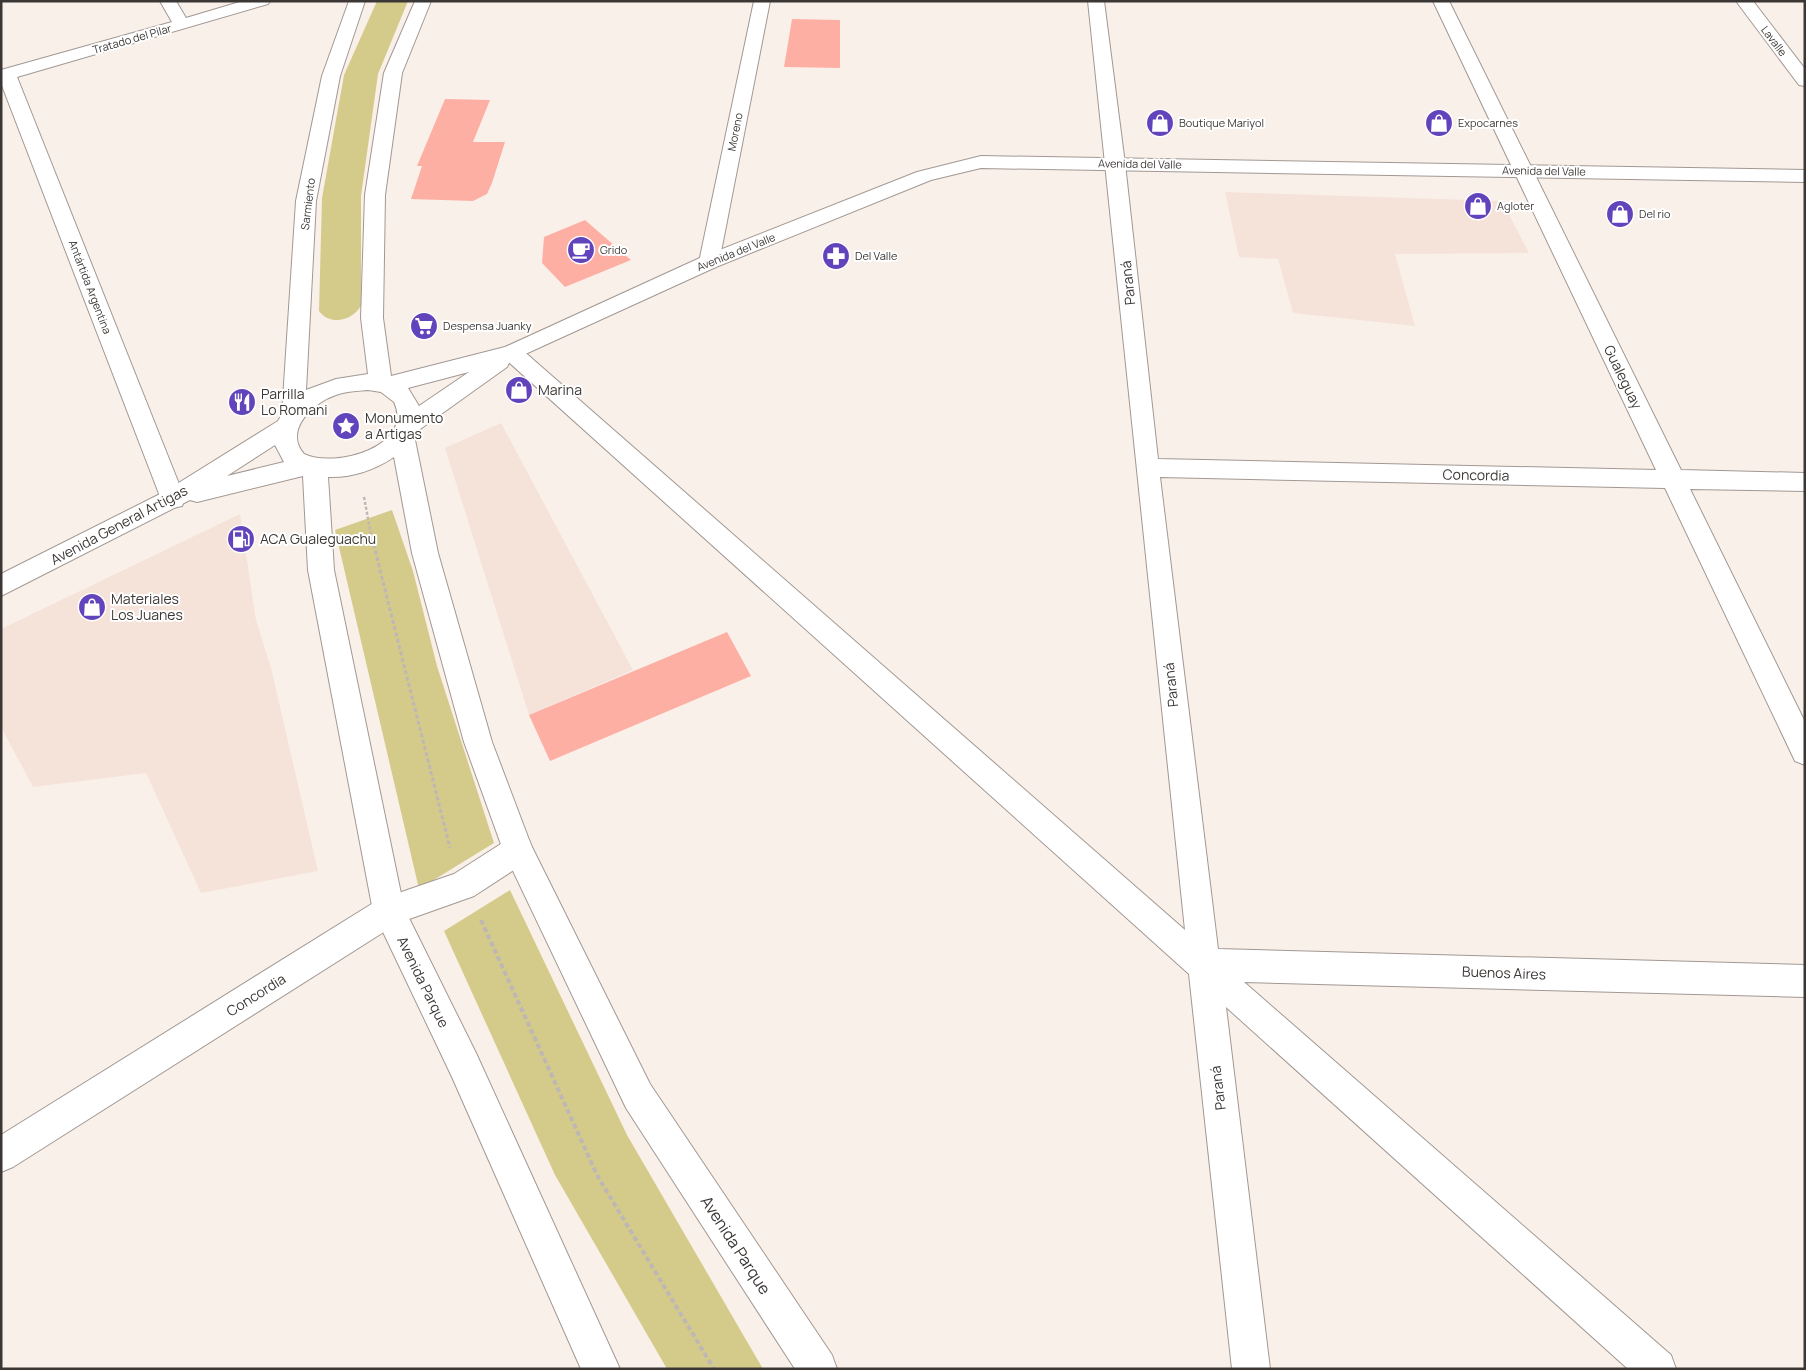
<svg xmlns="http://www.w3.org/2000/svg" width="1806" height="1370" viewBox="0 0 1806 1370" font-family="Manrope,sans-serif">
<rect width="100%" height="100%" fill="#faf0ea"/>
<!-- built -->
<path fill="#f5e3d9" d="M1225,192L1502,201L1529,253L1395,254L1415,326L1293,313L1278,259L1239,257Z
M501,423L633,670L529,715L445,448Z
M240,514L256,620L271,668L318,871L201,893L146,773L33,787L1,727V629Z"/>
<!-- green -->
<path fill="#d4cb8b" d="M377,1H408L378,74L361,196V306C352,321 330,326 319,311L322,198L344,75Z
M392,510L413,571L437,666L494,843L419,889L335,530Z
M510,890L627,1135L763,1369H667L555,1175L444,931Z"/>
<!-- building -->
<path fill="#feafa4" d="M792,19L840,20V68L784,67Z
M445,99L490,100L473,142H505L492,183L487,194L473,201L411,199L422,166H417Z
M585,220L631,260L565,287L542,263L544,237Z
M727,632L751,676L550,761L529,715Z"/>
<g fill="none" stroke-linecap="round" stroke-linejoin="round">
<!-- minor casing -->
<g stroke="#a29893" stroke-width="2">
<path id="minor" d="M160,1H176L186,18L243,1H270L268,4L17,77L185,499L182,506L173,508L164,506L161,499L1,83V70L172,22Z
M754,1H770L719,262L716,267L709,269L702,267L699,262Z
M1088,1H1104L1125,164L1158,459L1656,470L1433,1H1449L1681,470L1805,473V491L1690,489L1805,722V765L1795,761L1665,488L1160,477L1218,949L1805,965V997L1244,982L1671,1355L1676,1369H1628L1226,1007L1270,1369H1232L1189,974L504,358L501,353L504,348L512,345L520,348L1185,930Z
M1736,1H1753L1805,69V86L1799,85Z
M518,836L529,840L533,850L529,860L474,896L398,923L13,1167L1,1172V1135L378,900L454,874L507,840Z"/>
</g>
<!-- secondary casing -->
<g stroke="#a29893" stroke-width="2">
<path id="secondary" d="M349,1H365L340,76L316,201L306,390L336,379L368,374L361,318L365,195L384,73L415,1H431L402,73L385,195L383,318L391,376L505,347L702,257L917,172L981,156L1805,170V182L981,168L931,180L716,267L510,361L507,367L416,432L414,435L438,553L492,742L531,845L650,1084L832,1355L837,1369H795L626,1108L503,850L464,742L412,553L394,457C375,470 351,478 328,477L334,570L404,908L476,1053L620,1369H581L452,1077L373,911L308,570L303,476L197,502L190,500L1,596V574L164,492L278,421L282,414L296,201L322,76ZM469,372L419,406L408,388ZM368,390L381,392L394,402C415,446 335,469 304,454C283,430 314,402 336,395C346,391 358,391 368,390ZM275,445L284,462L227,476Z"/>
</g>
<!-- path-far2 -->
<path stroke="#bfb7b3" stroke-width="2.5" stroke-dasharray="3 2" stroke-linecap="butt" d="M364,497L372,540"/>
<!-- path-far1 -->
<path stroke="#bfb7b3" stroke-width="3" stroke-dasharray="4 2.5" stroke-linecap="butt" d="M372,538L450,848"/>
<!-- path -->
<path stroke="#bfb7b3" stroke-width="4" stroke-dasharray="5 3" stroke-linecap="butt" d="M481,920L598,1177L714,1369"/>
<!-- minor -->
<use href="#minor" fill="#fff" fill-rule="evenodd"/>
<!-- secondary -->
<use href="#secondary" fill="#fff" fill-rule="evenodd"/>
</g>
<!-- icons -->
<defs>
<g id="shop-disc" transform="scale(1.4375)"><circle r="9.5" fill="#6143bb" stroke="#fff"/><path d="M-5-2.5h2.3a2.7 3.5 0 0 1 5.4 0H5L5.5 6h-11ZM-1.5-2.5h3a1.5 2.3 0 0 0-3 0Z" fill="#fff"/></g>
<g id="cafe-disc" transform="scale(1.4375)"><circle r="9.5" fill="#6143bb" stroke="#fff"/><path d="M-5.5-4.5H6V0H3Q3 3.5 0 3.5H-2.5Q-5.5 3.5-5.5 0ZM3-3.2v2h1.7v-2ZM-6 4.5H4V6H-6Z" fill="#fff"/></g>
<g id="pharmacy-disc" transform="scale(1.4375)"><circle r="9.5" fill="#6143bb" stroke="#fff"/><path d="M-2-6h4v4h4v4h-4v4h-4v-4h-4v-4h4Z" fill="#fff"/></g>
<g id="supermarket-disc" transform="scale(1.4375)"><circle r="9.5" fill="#6143bb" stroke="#fff"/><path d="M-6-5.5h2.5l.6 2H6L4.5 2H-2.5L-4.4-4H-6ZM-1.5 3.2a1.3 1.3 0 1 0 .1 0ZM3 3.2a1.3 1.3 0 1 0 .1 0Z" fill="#fff"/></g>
<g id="restaurant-disc" transform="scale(1.4375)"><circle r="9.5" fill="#6143bb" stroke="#fff"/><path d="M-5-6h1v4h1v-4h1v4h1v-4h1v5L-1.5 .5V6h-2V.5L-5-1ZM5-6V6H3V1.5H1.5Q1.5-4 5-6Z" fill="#fff"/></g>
<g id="sight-disc" transform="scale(1.4375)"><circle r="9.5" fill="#6143bb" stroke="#fff"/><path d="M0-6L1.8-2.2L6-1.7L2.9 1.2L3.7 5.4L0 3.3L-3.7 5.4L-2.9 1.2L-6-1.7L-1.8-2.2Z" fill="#fff"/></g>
<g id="fuel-disc" transform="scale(1.4375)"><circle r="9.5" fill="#6143bb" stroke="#fff"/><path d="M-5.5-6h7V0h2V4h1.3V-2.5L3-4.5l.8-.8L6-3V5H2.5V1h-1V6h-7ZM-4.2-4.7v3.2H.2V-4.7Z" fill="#fff"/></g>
</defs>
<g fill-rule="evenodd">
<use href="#shop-disc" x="1160" y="123"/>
<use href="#shop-disc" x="1439" y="123"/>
<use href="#shop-disc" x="1478" y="206"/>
<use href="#shop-disc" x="1620" y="214"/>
<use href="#cafe-disc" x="581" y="250"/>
<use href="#pharmacy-disc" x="836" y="256"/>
<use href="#supermarket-disc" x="424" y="326"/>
<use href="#shop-disc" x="519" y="390"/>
<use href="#restaurant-disc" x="242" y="402"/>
<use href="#sight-disc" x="346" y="426"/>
<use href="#fuel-disc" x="241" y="539"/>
<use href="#shop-disc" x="92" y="607"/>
</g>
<g text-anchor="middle" stroke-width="4" stroke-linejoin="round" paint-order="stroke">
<!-- far-street labels -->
<g font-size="11" fill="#3b3735" stroke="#fff">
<text transform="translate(132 39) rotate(-16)" y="4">Tratado del Pilar</text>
<text transform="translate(1774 41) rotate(53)" y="4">Lavalle</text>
<text transform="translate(735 132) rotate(-79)" y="4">Moreno</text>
<text transform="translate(1140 164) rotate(1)" y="4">Avenida del Valle</text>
<text transform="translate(1544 171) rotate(1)" y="4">Avenida del Valle</text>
<text transform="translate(308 204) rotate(-83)" y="4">Sarmiento</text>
<text transform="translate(736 252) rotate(-22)" y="4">Avenida del Valle</text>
<text transform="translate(90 287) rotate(69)" y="4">Antártida Argentina</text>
</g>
<!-- far-poi labels -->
<g font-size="11" fill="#3b3735" stroke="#fff" text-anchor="start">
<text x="1179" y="127">Boutique Mariyol</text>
<text x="1458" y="127">Expocarnes</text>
<text x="1497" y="210">Agloter</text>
<text x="1639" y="218">Del rio</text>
<text x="600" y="254">Grido</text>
<text x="855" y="260">Del Valle</text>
<text x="443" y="330">Despensa Juanky</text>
</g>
<!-- street labels -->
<g font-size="14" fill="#3b3735" stroke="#fff">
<text transform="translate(1128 283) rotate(-96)" y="5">Paraná</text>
<text transform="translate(1623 377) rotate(64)" y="5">Gualeguay</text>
<text transform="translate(1476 475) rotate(1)" y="5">Concordia</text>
<text transform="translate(119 525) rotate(-28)" y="5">Avenida General Artigas</text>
<text transform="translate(1171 685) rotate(-96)" y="5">Paraná</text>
<text transform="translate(1504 973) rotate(2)" y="5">Buenos Aires</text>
<text transform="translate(423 982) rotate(64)" y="5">Avenida Parque</text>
<text transform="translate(256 995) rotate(-32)" y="5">Concordia</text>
<text transform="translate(1218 1088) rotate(-97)" y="5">Paraná</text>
</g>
<!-- poi labels -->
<g font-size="14" fill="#3b3735" stroke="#fff" text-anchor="start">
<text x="538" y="395">Marina</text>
<text x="261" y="399">Parrilla<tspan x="261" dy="16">Lo Romani</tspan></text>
<text x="365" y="423">Monumento<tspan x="365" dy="16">a Artigas</tspan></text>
<text x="260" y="544">ACA Gualeguachu</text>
<text x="111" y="604">Materiales<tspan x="111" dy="16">Los Juanes</tspan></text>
</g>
<!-- near-street labels -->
<g font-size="16" fill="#3b3735" stroke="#fff">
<text transform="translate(736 1245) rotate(57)" y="6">Avenida Parque</text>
</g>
</g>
<!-- border -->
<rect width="1806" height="1370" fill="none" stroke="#3b3735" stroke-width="5"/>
</svg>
